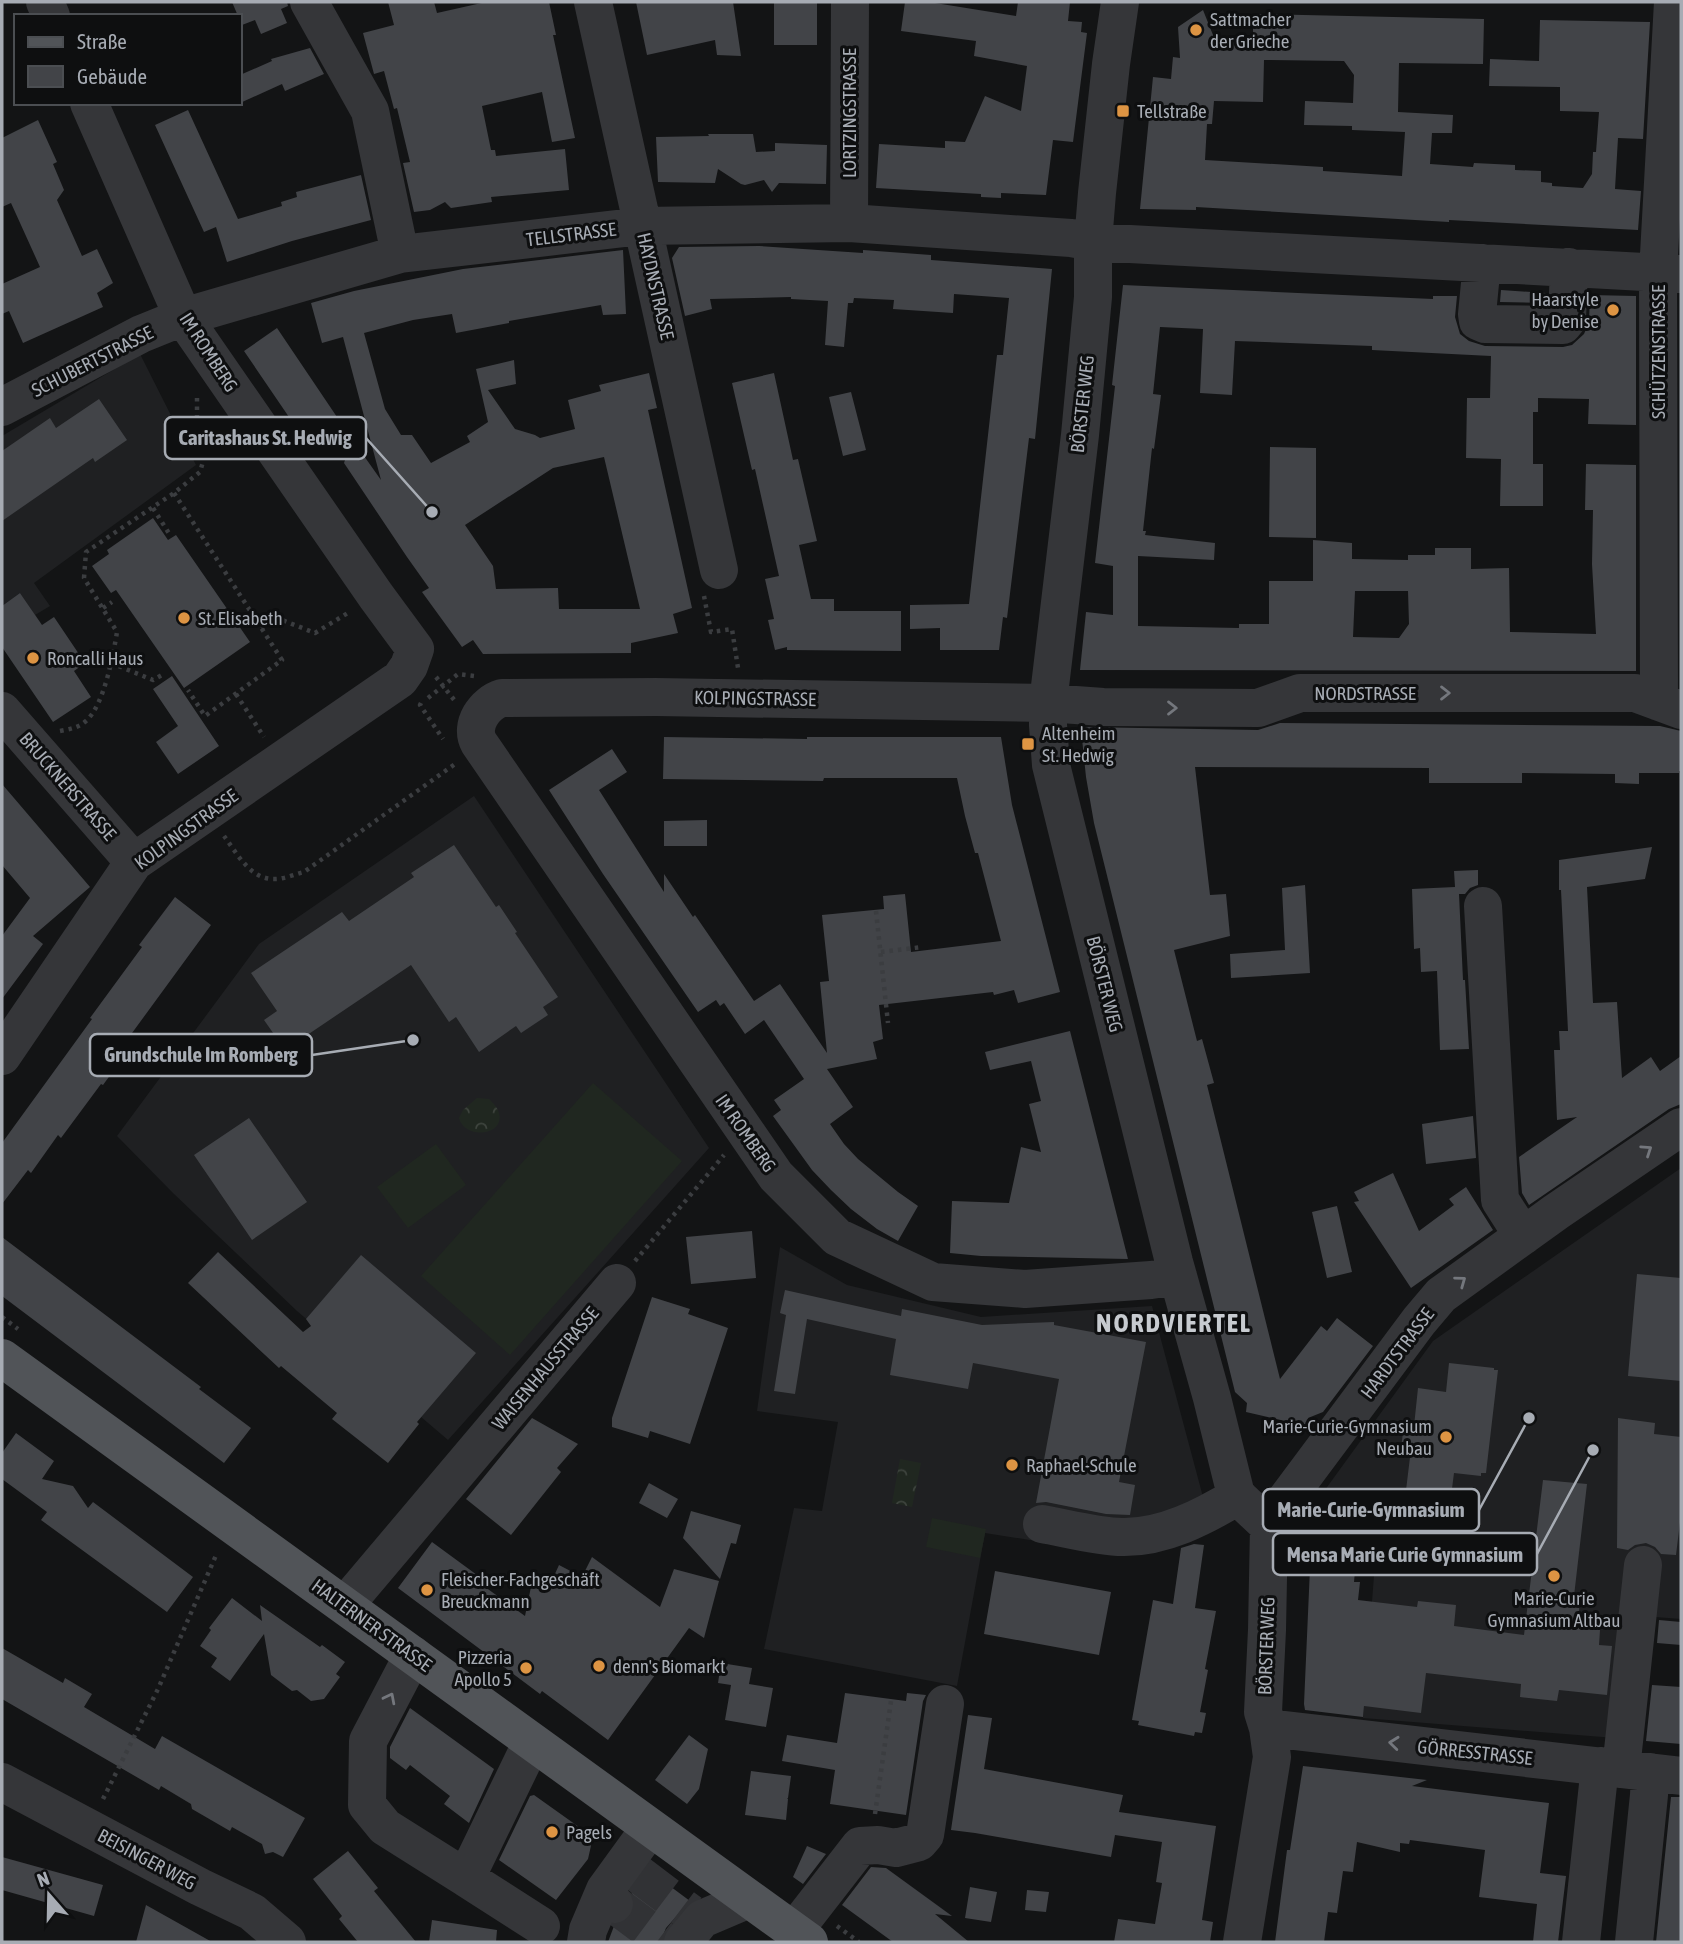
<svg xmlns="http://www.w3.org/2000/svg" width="1683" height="1944" viewBox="0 0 1683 1944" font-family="'Asap Condensed',sans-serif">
<defs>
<pattern id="park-crowns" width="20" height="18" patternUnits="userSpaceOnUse" patternTransform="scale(1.75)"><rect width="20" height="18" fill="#202720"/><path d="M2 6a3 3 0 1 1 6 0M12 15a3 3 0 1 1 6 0" fill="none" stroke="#3e443e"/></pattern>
</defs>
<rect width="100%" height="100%" fill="#131415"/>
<!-- built -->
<path fill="#1f2022" d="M140,354L196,465L34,583L50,606L35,615L20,593L2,606V436Z
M474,796L709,1148L448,1440L297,1311L173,1193L117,1136L259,944Z
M1681,1168V1619L1642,1616L1628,1739L1363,1718L1380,1498L1322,1494L1433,1341Z
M780,1247L847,1285L981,1317L1152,1306L1207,1512L1036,1541L985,1533L957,1686L764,1649L794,1508L822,1511L838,1422L757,1411Z"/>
<!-- grass -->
<path fill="#202720" d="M593,1083L682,1161L510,1355L421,1276Z
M436,1144L466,1185L408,1228L377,1187Z
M932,1518L986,1529L980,1558L926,1547Z"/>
<!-- park -->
<path fill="url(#park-crowns)" d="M477,1098L489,1099C493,1103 498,1108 499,1113C505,1136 465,1140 459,1118L463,1110Z
M900,1459L921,1463L912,1507L892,1503Z"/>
<!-- building -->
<path fill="#424448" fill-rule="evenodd" d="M232,2H287L288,6L281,9L287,23L261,34L255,20L242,25L240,16H238Z
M388,2H434L437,13L486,2H549L556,35H553L575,138L552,142L542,92L482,106L491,150H495L496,156L565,149L569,190L491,197L492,202L451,208L445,202L430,210L414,212L403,163L410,162L397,108L394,109L384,71L374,74L363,33L394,25Z
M636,2H733L741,56L717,55L715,40L647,55Z
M774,2H817V45H774Z
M905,2H929L1016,16L1018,2H1070L1068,21L1082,22L1081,32L1087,33L1073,142L1053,140L1046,195L1001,193V198L981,197V194L876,188L879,144L945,148V141L965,142L985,96L1021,111L1027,66L974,56L976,41L901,31Z
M1203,10L1213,35L1253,40V14L1484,19L1483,64L1399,63L1398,112L1453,115L1452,133H1432L1430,164L1473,167L1474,163L1515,165V170L1541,171V182L1552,183V186L1583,188L1592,174L1593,152H1596L1599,112L1560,111V87L1489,86L1490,59L1539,61L1540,20L1650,22L1643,139L1618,138L1615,189L1641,191L1638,230L1449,220V222L1196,207V210L1140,209L1153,77L1171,79L1173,57L1180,58L1178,27ZM1264,60L1344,61L1354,75L1353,103L1305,101L1304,125L1352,126V130L1405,132L1402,176L1323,171V167L1205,160L1207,124H1212L1214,101L1263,102Z
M310,48L324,74L285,91L282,84L240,103V75L272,61L271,59Z
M188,110L238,219L282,206L281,202L297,197L296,192L361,175L371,220L292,241L227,262L216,227L204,232L155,125Z
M38,120L57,162L53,164L64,190L57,200L82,256L97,249L113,283L97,293L103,307L23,343L9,311L2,314V284L40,267L11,203L2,207V138Z
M708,134H753L756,152L775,151V143L827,145L826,184L779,183L772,192L764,180L745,185L741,184L718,169L715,183L658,182L656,137L709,136Z
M759,246L863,253V250L931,255V260L1052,269L1035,439L1029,438L1007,618L1003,617L999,650H940V628L910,629V605L969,604L997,355H1003L1009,298L954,294L953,313L893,309L894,300L854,298L853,303H848L844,347L825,345L828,301L791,299V297L710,299L712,309L685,316L672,258L679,247Z
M623,250L626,314L603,315L601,305L509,321V323L456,333L452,314L413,320L364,333L385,409L401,435H412L431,463L470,442L467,436L488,422L476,369L514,360L516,384L488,390L515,429L535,435L540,438L575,429L568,400L601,391L599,385L649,373L657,408L648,410L692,608L673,614L678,633L631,643V653L483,654L473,640L462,647L422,592L429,588L407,557L344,463L352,439L381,480L343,337L322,343L311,303L354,291L463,269ZM604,457L640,609H559L558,588L496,589L493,566L465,525L553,468Z
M1123,285L1433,299V296H1457L1455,317L1460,334L1469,341L1485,346L1563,347L1572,345L1584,334L1589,322L1590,295L1636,296V425L1588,424L1589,399L1538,398V412H1533V464H1543V506H1500L1501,459L1466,458L1467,398H1490L1491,356L1372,350V346L1235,341L1232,395L1200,393L1203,329L1160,327L1153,394L1161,395L1154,449L1152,448L1143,531H1146L1145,535L1215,543L1214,560L1138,556V626L1239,628V624H1269V581H1313V540L1352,543V559L1408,560V555H1435V548H1471V569L1509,568L1510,632L1596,634L1592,564L1593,510H1585L1586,464L1636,465V671L1080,670L1086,612L1113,615V566L1095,563L1115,386L1112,385ZM1355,591H1408L1409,624L1399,638L1353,637Z
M1501,290L1546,293V303L1500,302Z
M277,328L339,420L306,442L244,351Z
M774,373L793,460L798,459L817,541L799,545L811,599H834V611H901V651L787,650V647L775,650L768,620L774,619L765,579L779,576L755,469L752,470L732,383Z
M851,392L866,450L843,456L829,397Z
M99,399L127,440L95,462L93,458L2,521V451L50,418L56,428Z
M1270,447L1316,448V538L1269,537Z
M153,518L168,540L176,535L250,642L184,688L116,590L111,593L92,566L109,554L107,550Z
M20,593L42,625L54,617L85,663L74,671L91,697L53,722L2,647V606Z
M172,676L219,746L178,774L156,742L178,726L153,689Z
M1280,723L1660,726L1681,731V771H1679V773H1639V784L1615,783V774L1522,773V783H1429V768L1195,767L1210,895L1226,894L1230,936L1174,950L1197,1041L1202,1039L1214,1083L1207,1085L1280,1379L1321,1326L1327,1331L1337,1318L1373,1346L1323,1412L1308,1418L1306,1426L1246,1412L1247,1403L1235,1392L1094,823L1086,777L1081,729L1083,727L1258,730Z
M664,737L807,739V737H1001L1012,805L1060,992L1018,1003L1014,990L994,995L993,992L879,1005L883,1039L873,1042L877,1059L827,1069L853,1107L830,1124L844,1144L858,1159L898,1192L918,1206L898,1241L877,1229L851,1209L831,1190L812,1170L773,1116L781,1110L774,1100L804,1079L764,1020L745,1034L724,1003L720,1006L716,1000L698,1012L603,874L549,790L612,749L627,772L599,790L664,892V874L693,917L695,915L754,1001L780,984L827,1053L820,982L829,981L822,915L884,909L883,896L905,894L911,952L1001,941L978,853H975L965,816L957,778H824L823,781L663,779Z
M2,784L90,887L33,936L43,944L2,999V936L30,898L2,865Z
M707,820V846H664V821Z
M454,845L496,907L499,905L517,932L515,933L558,997L543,1007L548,1015L521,1033L516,1026L479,1052L456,1017L449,1022L411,965L285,1050L264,1020L277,1011L251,973L342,912L349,921L414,877L411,873Z
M1652,847L1645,879L1587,887L1593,1003L1617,1002L1622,1078L1651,1057L1660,1071L1681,1056V1104L1669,1109L1529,1205L1522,1193L1519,1157L1577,1117L1557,1120L1554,1050H1560L1559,1031H1568L1561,890H1559V860Z
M1478,870V885L1470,888L1465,894H1459L1463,980H1465L1469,1049L1440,1050L1437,971L1421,972L1420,948L1414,949L1412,889L1455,887L1454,871Z
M1305,885L1310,973L1231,978L1230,954L1285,950L1282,888Z
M175,897L211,925L124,1044L130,1048L103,1085L101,1084L61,1138L58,1135L31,1173L28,1170L2,1204V1143L92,1019L90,1018L142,947L139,945Z
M1070,1031L1128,1259L981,1256L950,1253L952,1201L1009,1203L1021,1147L1041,1152L1029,1104L1041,1101L1031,1061L990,1070L985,1052Z
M1473,1116L1476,1158L1426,1164L1422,1124Z
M249,1118L307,1202L252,1240L194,1155Z
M1393,1173L1419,1231L1454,1205L1449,1199L1466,1187L1493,1230L1411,1288L1354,1202L1359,1201L1354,1192Z
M1337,1206L1352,1272L1327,1278L1312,1212Z
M752,1231L756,1278L691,1284L686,1237Z
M2,1237L201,1387L199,1389L251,1428L224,1463L2,1296Z
M218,1252L303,1332L311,1326L306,1319L361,1255L476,1353L417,1422L419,1424L388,1463L332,1419L337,1413L281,1366L279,1368L188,1283Z
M1637,1274L1681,1278V1381L1628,1376Z
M785,1290L901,1316L902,1309L982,1325L1054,1322V1325L1146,1342L1119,1482L1135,1485L1130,1515L1106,1514L1046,1502L1036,1503L1059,1379L973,1363L968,1389L890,1375L896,1339L807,1319L795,1394L774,1391L786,1315L780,1313Z
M652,1297L690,1309L688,1314L728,1328L690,1444L650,1431L648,1438L612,1427V1418Z
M1449,1363L1494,1368V1370H1498L1486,1473H1481V1476L1454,1473L1448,1520L1403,1515L1411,1449L1401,1448L1404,1425L1414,1426L1418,1388L1446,1392Z
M532,1418L578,1444L557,1468L561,1472L511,1535L466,1499Z
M1618,1418L1655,1423L1654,1434L1681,1437V1514L1676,1555L1661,1554L1655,1547L1646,1543L1635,1545L1628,1550L1617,1548Z
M16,1433L54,1461L42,1479L73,1486L88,1508L93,1502L193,1577L167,1612L41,1520L47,1512L2,1479V1453Z
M1543,1480L1587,1484L1574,1596H1580L1578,1627L1600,1630L1599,1645L1612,1646L1607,1695L1559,1690L1557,1701L1520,1697L1521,1684L1426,1673L1421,1713L1364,1706L1363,1717L1305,1710L1304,1704L1313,1500L1356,1501L1353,1571H1355L1354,1582H1360L1358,1600L1417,1607L1418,1601L1456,1605L1454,1626L1524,1635Z
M649,1483L678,1499L667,1518L639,1503Z
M691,1511L741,1525L736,1544L731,1543L720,1579L683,1538Z
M432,1542L477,1575L474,1579L525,1616L532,1582L548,1589L559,1565L582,1577L592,1557L660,1607L674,1569L719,1581L704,1638L689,1628L608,1740L542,1691L540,1694L398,1588Z
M1194,1544L1204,1545L1195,1608L1216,1611L1205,1669L1208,1670L1200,1712L1206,1713L1202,1733L1195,1732L1194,1736L1138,1725L1139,1721L1132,1720L1153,1600L1173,1604L1181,1548Z
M995,1571L1111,1592L1099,1655L984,1634Z
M232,1598L262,1621L260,1605L320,1647L322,1645L345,1662L336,1674L340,1677L324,1699L311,1701L297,1690L292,1691L271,1675L264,1634L230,1681L211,1667L217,1658L200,1646L211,1630L209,1628Z
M1659,1620L1681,1622V1645L1657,1643Z
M2,1648L63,1683L65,1678L92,1694L84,1707L155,1749L162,1736L305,1818L283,1857L273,1852L265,1854L262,1844L232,1827L230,1831L192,1809L191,1804L161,1786L159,1790L2,1699Z
M721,1663L752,1668L749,1684L773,1688L766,1727L725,1720L731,1685L718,1683Z
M1652,1685L1681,1687V1744L1646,1741Z
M845,1693L906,1701L907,1693L926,1695L923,1701L906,1815L830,1804L835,1770L782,1761L787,1735L837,1743Z
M410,1708L494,1769L469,1823L444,1804L450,1796L410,1765L406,1770L390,1758V1747Z
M968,1715L992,1718L984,1769L1123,1795L1119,1812L1216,1826L1202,1920L1213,1922L1210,1942H1114L1118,1919L1155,1924L1162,1883L1156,1882L1162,1842L1115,1835L1111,1857L975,1833L951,1830Z
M689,1735L708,1749L699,1789L687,1804L655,1780Z
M1303,1766L1427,1780L1412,1786L1549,1803L1540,1873L1566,1876L1558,1942H1533L1537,1904L1479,1897L1485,1850L1410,1840L1409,1844L1400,1843V1852L1357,1842L1353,1872L1343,1871L1337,1913L1328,1912L1324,1942H1275L1287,1850H1290Z
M751,1771L791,1776L788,1798H787L788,1799L786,1820L745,1815Z
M534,1795L593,1837L588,1859L556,1900L499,1860L530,1796Z
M1671,1797H1681V1942H1656Z
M807,1846L826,1854L803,1884L793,1877Z
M348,1851L378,1888L374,1891L416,1942H358L339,1919L342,1916L313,1879Z
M2,1857L103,1885L94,1916L2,1890Z
M871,1867L886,1868L952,1916L935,1914L969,1942H893L842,1905Z
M647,1869L690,1901L666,1928L662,1938V1942H608L614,1926L625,1923L633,1915L636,1902L631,1891Z
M970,1887L997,1892L991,1922L965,1918Z
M1027,1890L1049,1892L1046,1912L1025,1910Z
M146,1905L212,1942H136Z
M432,1920L497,1930L496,1942H429Z"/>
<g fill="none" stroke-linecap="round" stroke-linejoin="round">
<!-- minor-tunnel -->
<path stroke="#313235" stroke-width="38" stroke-dasharray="38 19" stroke-linecap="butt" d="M637,1873L690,1913
M614,1904L665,1942"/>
<!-- path -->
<path stroke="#3b3d40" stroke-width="4.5" stroke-dasharray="3.5 5" stroke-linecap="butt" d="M174,493L282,660L205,716L188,690
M153,508L170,535
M704,596L711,632L732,629L738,668
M103,608L112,602
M261,628L277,618L315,633L351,611
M111,663L153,680L162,675
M436,677L455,701
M236,694L264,737
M428,698L458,674L474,676
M421,703L420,705L443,739
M60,731C70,729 78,728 86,721C104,705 113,656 117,632L84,578L86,552L174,493L200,472L206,451L197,420V394
M224,836C237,853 250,880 275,879C285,879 295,874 304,872L455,764
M876,911L888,1023
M881,952L922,947
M635,1261L724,1155
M2,1317L18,1329
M103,1799L158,1689L217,1553
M875,1814L891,1701
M837,1926L859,1942"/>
<!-- minor -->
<path stroke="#353639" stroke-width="38" d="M45,2L51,16
M309,2L370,111L400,254
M593,2L719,570
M1120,2L1111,64L1097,193L1093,242V297L1080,435L1048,703V725L1051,765L1174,1262L1212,1398L1236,1495L1269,1526L1267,1630L1263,1712L1268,1728L1272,1757L1242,1942
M849,223L850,2
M1482,263L1477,314L1478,321L1485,324L1563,325L1567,320L1569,267
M2,407L141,334L183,317L400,254L642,226L849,223L1071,238L1093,242L1681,274
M1659,702L1658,273L1673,2
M2,711L134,862
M1483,906L1500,1200L1523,1236
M2,1056L134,862L400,679L409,666L415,649L376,596L183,317L89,103
M1178,1276L1151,1280L1025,1289L933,1282L837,1237L776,1176L479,743C469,725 485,703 502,698L656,697L1048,703L1103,707L1258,708L1300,693H1635L1681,710
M1042,1524C1065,1528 1099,1537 1122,1537C1163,1538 1203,1517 1238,1496
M1269,1526L1285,1501L1419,1321L1441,1295L1556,1212L1681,1127
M345,1605L617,1283
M413,1655L368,1741L367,1805L385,1827L466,1878L532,1742
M1268,1728L1681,1776
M1621,1769L1643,1565
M2,1782L200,1887L252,1912L287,1942
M466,1878L541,1926
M614,1904L605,1890L650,1828
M794,1931L860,1846L878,1845L896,1848L919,1842L925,1835L945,1704
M586,1942L588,1930L605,1890
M683,1942L702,1919L749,1899
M1581,1942L1600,1766
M1634,1942L1649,1795L1650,1772"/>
<!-- major -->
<path stroke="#515458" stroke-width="38" d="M2,1358L809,1942"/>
</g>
<!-- one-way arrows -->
<defs><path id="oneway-chevron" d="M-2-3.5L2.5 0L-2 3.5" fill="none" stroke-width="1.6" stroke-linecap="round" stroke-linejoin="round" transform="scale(1.75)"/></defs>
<g stroke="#74777d">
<use href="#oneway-chevron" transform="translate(1445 693)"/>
<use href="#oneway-chevron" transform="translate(1172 708)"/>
<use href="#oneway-chevron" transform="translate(1647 1150) rotate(-34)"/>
<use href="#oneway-chevron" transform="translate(1461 1281) rotate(-36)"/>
<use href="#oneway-chevron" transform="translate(390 1698) rotate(-63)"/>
<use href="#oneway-chevron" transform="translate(1394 1743) rotate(-174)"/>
</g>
<!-- markers -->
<g fill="#dd9443" stroke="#0e0f10" stroke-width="2.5">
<circle cx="1196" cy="30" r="7"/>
<rect x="1116" y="104" width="14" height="14" rx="3.5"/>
<circle cx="1613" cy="310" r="7"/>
<circle cx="184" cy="618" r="7"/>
<circle cx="33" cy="658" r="7"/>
<rect x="1021" y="737" width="14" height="14" rx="3.5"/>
<circle cx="1446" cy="1437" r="7"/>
<circle cx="1012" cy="1465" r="7"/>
<circle cx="1554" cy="1576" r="7"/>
<circle cx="427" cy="1590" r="7"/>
<circle cx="599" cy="1666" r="7"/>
<circle cx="526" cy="1668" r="7"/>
<circle cx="552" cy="1832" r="7"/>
</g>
<g text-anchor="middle" stroke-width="6" stroke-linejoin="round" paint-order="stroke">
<!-- poi labels -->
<g font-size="19" fill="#a7acb4" stroke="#0e0f10" text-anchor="start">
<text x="1210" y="26">Sattmacher<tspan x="1210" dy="22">der Grieche</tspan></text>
<text x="1137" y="118">Tellstraße</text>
<text x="1599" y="306" text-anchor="end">Haarstyle<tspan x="1599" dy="22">by Denise</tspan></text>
<text x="198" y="625">St. Elisabeth</text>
<text x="47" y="665">Roncalli Haus</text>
<text x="1042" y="740">Altenheim<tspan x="1042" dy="22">St. Hedwig</tspan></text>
<text x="1432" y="1433" text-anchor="end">Marie-Curie-Gymnasium<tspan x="1432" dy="22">Neubau</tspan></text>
<text x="1026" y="1472">Raphael-Schule</text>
<text x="441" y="1586">Fleischer-Fachgeschäft<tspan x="441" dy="22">Breuckmann</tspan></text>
<text x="1554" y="1605" text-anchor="middle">Marie-Curie<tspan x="1554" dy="22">Gymnasium Altbau</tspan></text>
<text x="512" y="1664" text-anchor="end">Pizzeria<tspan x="512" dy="22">Apollo 5</tspan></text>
<text x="613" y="1673">denn's Biomarkt</text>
<text x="566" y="1839">Pagels</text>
</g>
<!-- street labels -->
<g font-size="19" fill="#a7acb4" stroke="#0e0f10">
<text transform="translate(849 113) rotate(-90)" y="7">LORTZINGSTRASSE</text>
<text transform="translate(571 234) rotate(-7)" y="7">TELLSTRASSE</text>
<text transform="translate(656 286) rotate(77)" y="7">HAYDNSTRASSE</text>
<text transform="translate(209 352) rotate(57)" y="7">IM ROMBERG</text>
<text transform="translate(1658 352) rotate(-90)" y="7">SCHÜTZENSTRASSE</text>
<text transform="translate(92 361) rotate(-27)" y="7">SCHUBERTSTRASSE</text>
<text transform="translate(1082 404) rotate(-84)" y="7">BÖRSTER WEG</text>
<text x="1365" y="700">NORDSTRASSE</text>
<text transform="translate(755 698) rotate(1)" y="7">KOLPINGSTRASSE</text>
<text transform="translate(68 786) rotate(49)" y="7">BRUCKNERSTRASSE</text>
<text transform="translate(186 829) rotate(-36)" y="7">KOLPINGSTRASSE</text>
<text transform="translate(1105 984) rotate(76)" y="7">BÖRSTER WEG</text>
<text transform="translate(746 1133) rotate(55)" y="7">IM ROMBERG</text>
<text transform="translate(1397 1353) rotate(-53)" y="7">HARDTSTRASSE</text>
<text transform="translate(545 1368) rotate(-50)" y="7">WAISENHAUSSTRASSE</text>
<text transform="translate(372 1625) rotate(36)" y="7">HALTERNER STRASSE</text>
<text transform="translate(1266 1646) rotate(-88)" y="7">BÖRSTER WEG</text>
<text transform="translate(1475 1752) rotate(6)" y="7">GÖRRESSTRASSE</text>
<text transform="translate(147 1859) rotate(28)" y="7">BEISINGER WEG</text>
</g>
<!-- district labels -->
<g font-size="26" font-weight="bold" letter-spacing="2" fill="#c7cbd0" stroke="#0e0f10">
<text x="1174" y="1332">NORDVIERTEL</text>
</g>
</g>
<!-- callouts -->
<path fill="none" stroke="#a7acb4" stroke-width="2.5" d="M432 512L366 438M413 1040L312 1055M1529 1418L1479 1510M1593 1450L1537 1554"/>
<g fill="#a7acb4" stroke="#0e0f10" stroke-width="2.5">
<circle cx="432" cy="512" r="7"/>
<circle cx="413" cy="1040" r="7"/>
<circle cx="1529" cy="1418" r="7"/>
<circle cx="1593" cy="1450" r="7"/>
</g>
<g fill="#0e0f10" stroke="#a7acb4" stroke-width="2.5">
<rect x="165" y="417" width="201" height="42" rx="7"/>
<rect x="90" y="1034" width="222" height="42" rx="7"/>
<rect x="1263" y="1489" width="216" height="42" rx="7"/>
<rect x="1273" y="1533" width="264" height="42" rx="7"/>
</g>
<g font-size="21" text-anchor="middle" font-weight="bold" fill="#a7acb4">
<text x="265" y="445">Caritashaus St. Hedwig</text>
<text x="201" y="1062">Grundschule Im Romberg</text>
<text x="1371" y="1517">Marie-Curie-Gymnasium</text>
<text x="1405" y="1562">Mensa Marie Curie Gymnasium</text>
</g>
<!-- border -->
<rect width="1683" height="1944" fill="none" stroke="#a7acb4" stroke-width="7"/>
<!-- legend -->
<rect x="14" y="14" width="228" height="91" fill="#0e0f10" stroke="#4b4e52" stroke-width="2"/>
<rect x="28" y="37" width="35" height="10" fill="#515458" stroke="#4b4e52" stroke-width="2"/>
<text x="77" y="49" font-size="21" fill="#a7acb4">Straße</text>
<rect x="28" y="66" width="35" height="21" fill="#424448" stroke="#4b4e52" stroke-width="2"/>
<text x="77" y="84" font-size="21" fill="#a7acb4">Gebäude</text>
<!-- north arrow -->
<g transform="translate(49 1895) rotate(340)" stroke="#0e0f10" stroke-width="5" paint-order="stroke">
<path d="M0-5L12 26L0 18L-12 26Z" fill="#a7acb4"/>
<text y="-10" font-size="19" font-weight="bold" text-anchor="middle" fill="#a7acb4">N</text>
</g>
</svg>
